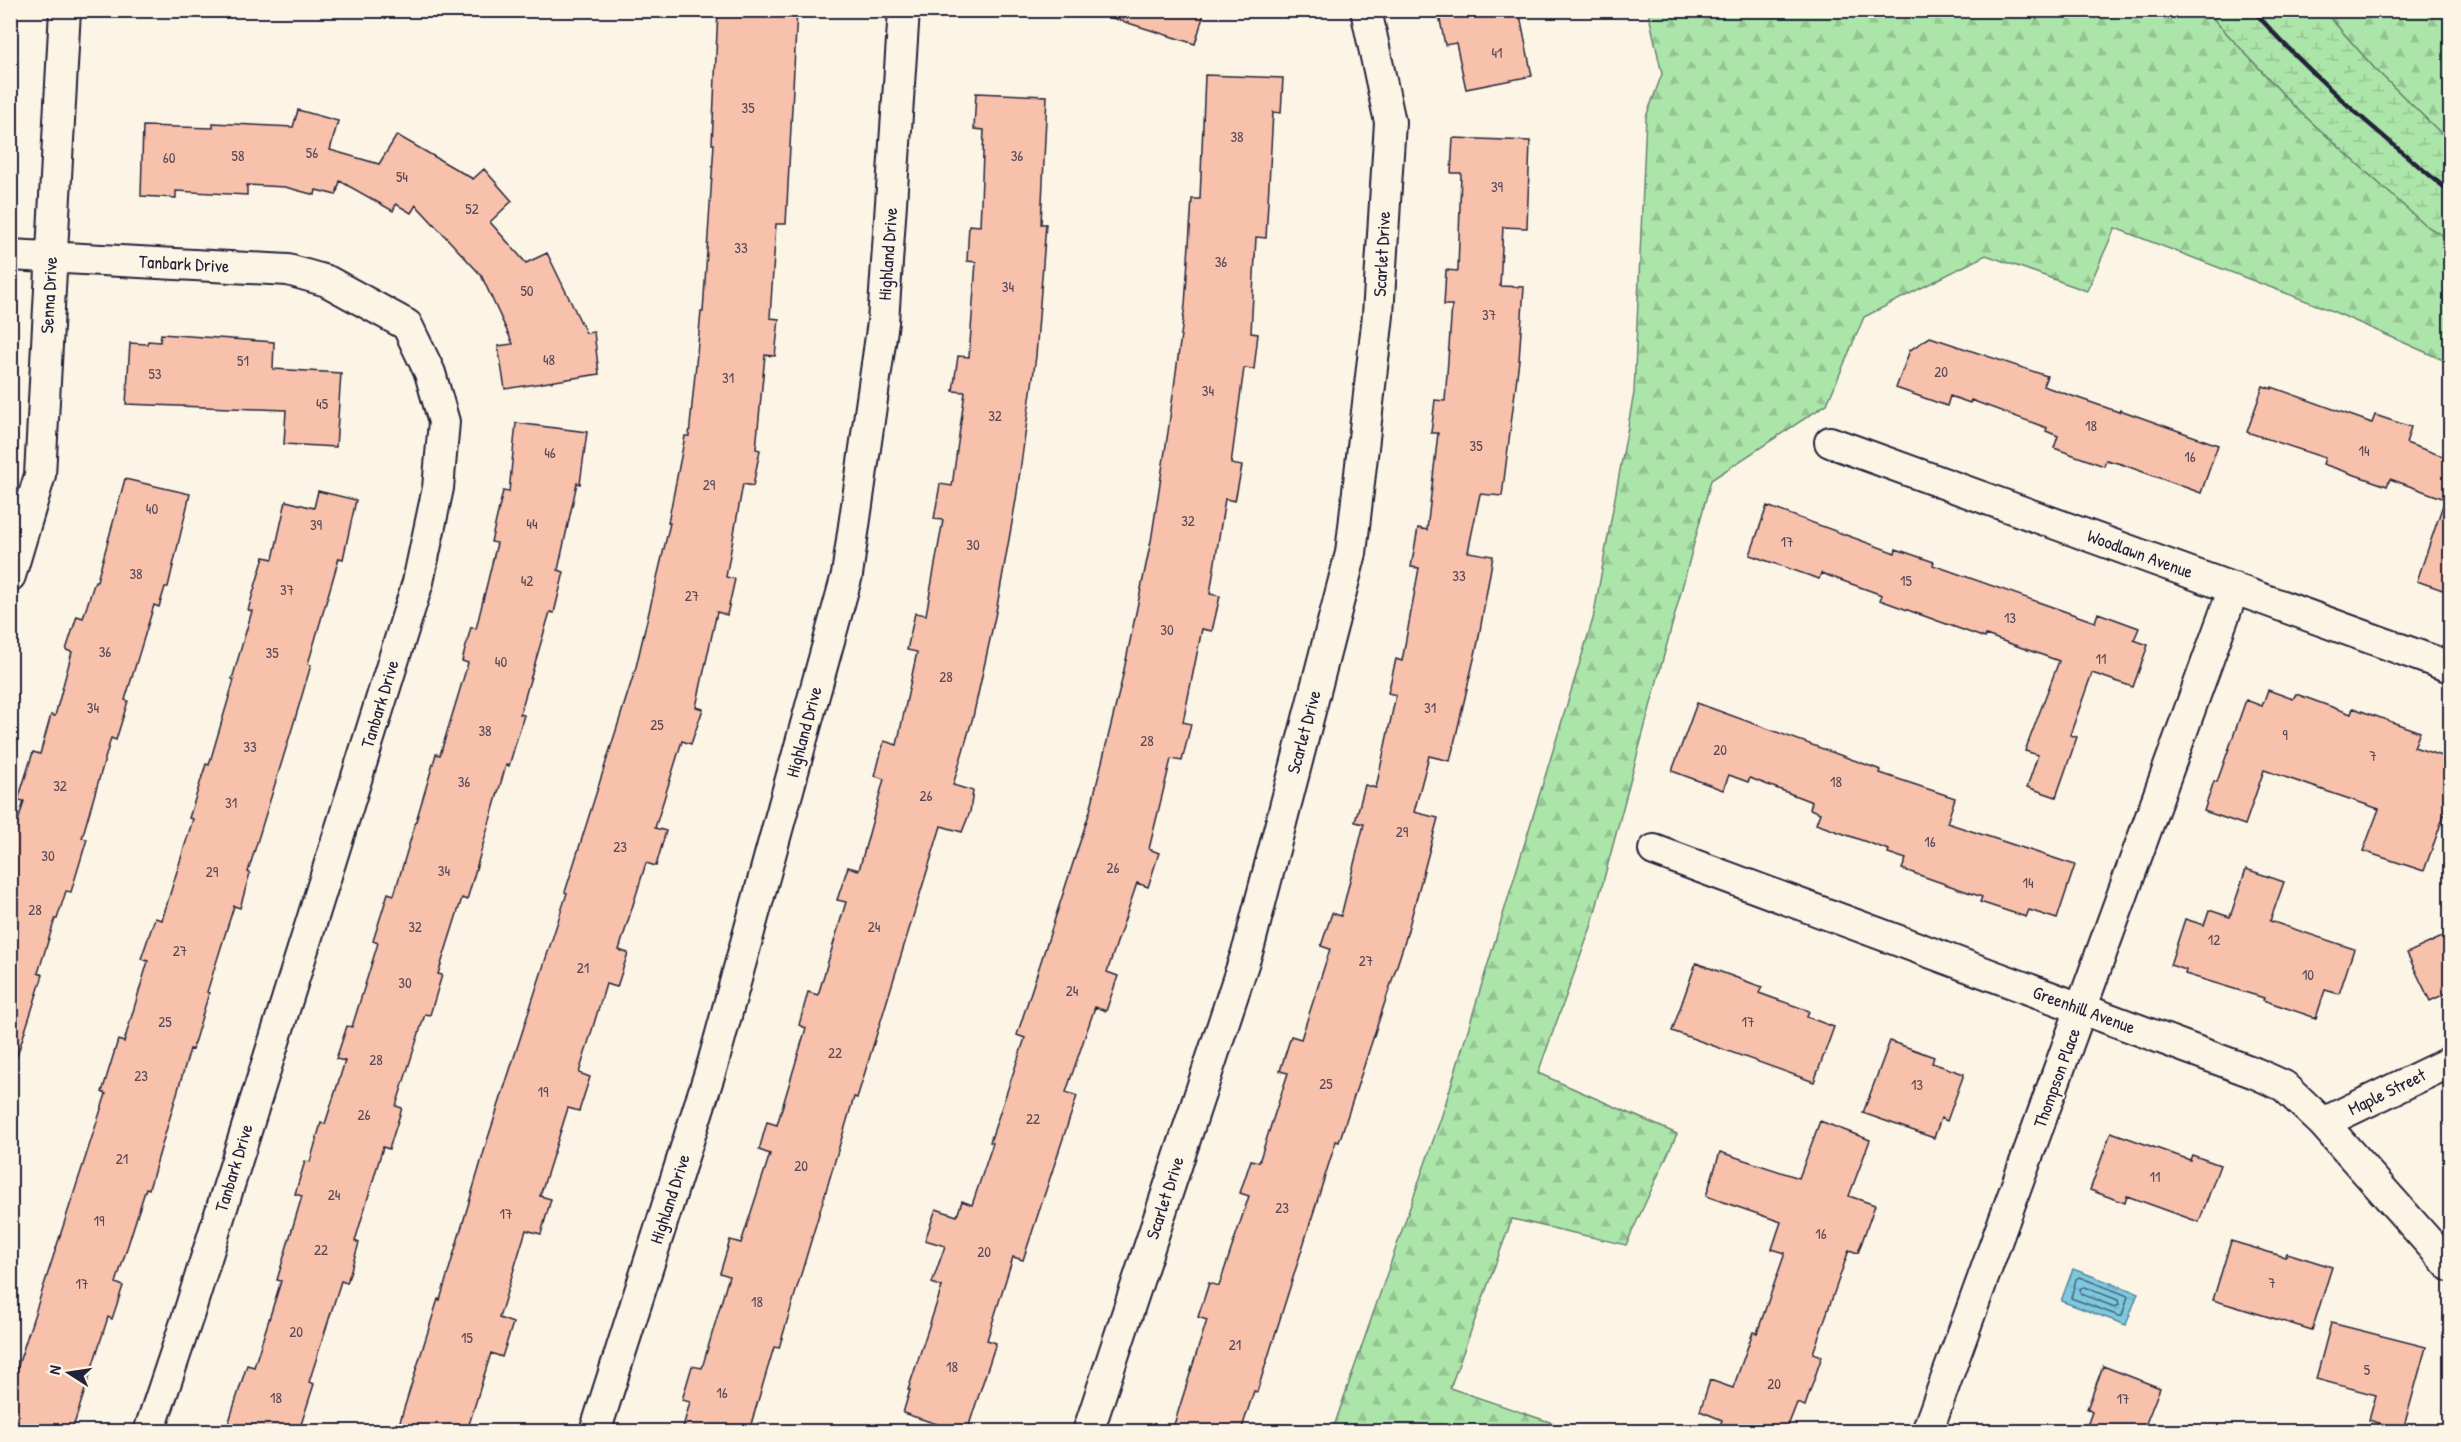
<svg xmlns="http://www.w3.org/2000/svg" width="2461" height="1442" viewBox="0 0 2461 1442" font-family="'Patrick Hand',sans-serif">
<defs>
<pattern id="forest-firs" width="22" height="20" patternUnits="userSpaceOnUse" patternTransform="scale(1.5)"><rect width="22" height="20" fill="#ace5a9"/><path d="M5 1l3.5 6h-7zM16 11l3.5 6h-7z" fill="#94c492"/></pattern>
<pattern id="wetland-marsh" width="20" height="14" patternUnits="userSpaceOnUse" patternTransform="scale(1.5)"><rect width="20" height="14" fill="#ace5a9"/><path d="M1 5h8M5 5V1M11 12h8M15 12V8" fill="none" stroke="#94c492"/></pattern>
<pattern id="water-ripples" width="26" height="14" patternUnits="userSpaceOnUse" patternTransform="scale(1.5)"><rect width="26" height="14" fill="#7ec9de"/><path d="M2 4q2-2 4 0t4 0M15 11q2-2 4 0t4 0" fill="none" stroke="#6dacbf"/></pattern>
</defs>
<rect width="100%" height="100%" fill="#fcf5e5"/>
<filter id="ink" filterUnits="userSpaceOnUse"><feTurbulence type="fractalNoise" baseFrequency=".0167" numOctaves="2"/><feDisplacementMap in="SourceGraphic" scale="12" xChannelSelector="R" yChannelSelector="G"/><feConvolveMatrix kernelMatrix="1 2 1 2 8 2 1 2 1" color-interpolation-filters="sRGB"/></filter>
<g filter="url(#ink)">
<!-- forest -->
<path fill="url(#forest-firs)" stroke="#678472" stroke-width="1.5" d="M2079,10L2088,18L2106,11H2206L2296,108L2425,225L2450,240V363L2330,310L2115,228L2087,291L1986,255L1864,317L1827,404L1711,480L1591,927L1538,1073L1677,1134L1626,1245L1512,1219L1450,1388L1576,1431L1332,1432L1442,1115L1593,619L1634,393L1646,117L1662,74L1648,11Z
M2324,11H2450V142L2375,69Z"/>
<!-- wetland -->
<path fill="url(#wetland-marsh)" stroke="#678472" stroke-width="1.5" d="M2206,11H2324L2375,69L2450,142V240L2425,225L2296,108Z"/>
<!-- water -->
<path fill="url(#water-ripples)" stroke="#59869d" stroke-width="1.5" d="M2073,1269L2138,1293L2126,1325L2061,1301Z"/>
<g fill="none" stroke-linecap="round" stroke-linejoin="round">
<!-- shore -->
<path stroke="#47657c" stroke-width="1.5" d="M2079,1277L2128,1296L2122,1316H2119L2071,1298L2076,1279Z
M2084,1287L2118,1300L2119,1305L2115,1307L2081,1294L2080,1289Z"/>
</g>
<!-- building -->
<path fill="#f8c1ac" stroke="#22223b" stroke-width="1.5" d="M718,10H797L786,224H776L770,318L779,319L775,356L765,355L756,449L760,450L753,486L743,484L726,577L735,579L727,615L717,612L696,707L703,709L691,744L682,741L655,828L666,831L656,866L646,863L619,950L628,953L617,987L606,984L579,1073L590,1077L579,1111L568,1108L540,1196L551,1199L541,1234L526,1230L499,1318L513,1323L502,1357L491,1353L467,1431H397L438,1299L440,1300L488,1138L567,893L565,892L636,667L670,523H668L685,436H689L701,312H703L714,144H712Z
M1111,10H1205L1195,44L1109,17Z
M1438,10H1519L1532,76L1466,89L1456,43L1445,45Z
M1205,75L1283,78L1281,113L1273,112L1266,238L1256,237L1251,333L1258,334L1254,369L1244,368L1231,464L1242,466L1235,501L1225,499L1210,594L1220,596L1212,631L1202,629L1183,722L1191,724L1182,761L1171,759L1149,849L1159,853L1148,887L1137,883L1107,972L1118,976L1106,1011L1095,1007L1066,1092L1077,1096L1023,1260L1013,1257L987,1340L996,1343L967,1431H958L903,1413L910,1390H908L942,1287L932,1283L945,1246L925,1240L936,1209L957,1216L962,1201L972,1205L993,1143L990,1142L1025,1038L1017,1035L1090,811L1121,684L1151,541L1168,432L1185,305L1192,199H1200Z
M976,93L1047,96L1041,224H1046L1036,356L1016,500L996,612L973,717L953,785L973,791L970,812L962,832L941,826L857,1098L854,1097L779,1348L774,1347L749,1431H682L690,1402L682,1400L692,1366L702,1368L729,1276L720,1273L730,1240L741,1243L770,1154L759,1150L767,1122L777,1125L806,1028L799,1025L808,992L818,995L846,902L837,900L848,867L859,870L884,779L875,776L884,741L897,745L917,652L907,650L915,613L926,615L943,520L934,519L940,484L952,486L965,392L953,391L958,356L969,357L976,262L967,261L969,225L980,226L984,130L974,129Z
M298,110L338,121L330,150L379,164L397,135L473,179L484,169L512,201L490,222L526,263L547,253L586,333L594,332L599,374L505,389L498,346L513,344L481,275L416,205L411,213L396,204L393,211L340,181L336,195L316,190L315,195L285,187L247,185V195L176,191V198L141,196L143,126L213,128V123L293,127Z
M1453,138L1530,141L1527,228L1503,227L1500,286L1524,287L1519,360L1502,496L1480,494L1468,552L1493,556L1478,642L1450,761L1429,756L1414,812L1438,818L1405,941L1339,1142L1336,1141L1257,1392L1254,1391L1241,1431H1172L1207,1320L1198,1317L1209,1283L1219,1286L1249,1196L1240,1193L1251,1160L1259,1162L1288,1073L1280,1071L1291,1036L1301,1039L1330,949L1321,946L1332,913L1341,916L1364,824L1355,822L1365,785L1376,788L1396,695L1388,693L1396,659L1402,661L1419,568L1411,567L1418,528L1427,530L1438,433H1431L1435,400L1445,401L1452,305H1444L1446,270L1458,271L1461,173H1451Z
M161,334L274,342L273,369L341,373L336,447L284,444L286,410L126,404L130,343L147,344L148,341L160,342Z
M1930,337L2047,376L2043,386L2119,412L2120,410L2218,445L2201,493L2121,464L2106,460L2104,466L2054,448L2058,436L2046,431L2047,428L1971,400L1970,403L1950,396L1947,406L1896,388L1910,350Z
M2263,386L2272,389V387L2372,423L2375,415L2411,427L2406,443L2451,459V593L2417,581L2445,499L2390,479L2387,486L2323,464L2325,458L2247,432Z
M516,423L587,432L580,484L577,483L558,570L564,572L554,613L550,612L520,714L524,715L509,766L506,765L467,900L462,898L438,974L442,975L430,1015L425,1014L396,1106L402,1108L389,1149L383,1147L355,1241L359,1243L347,1283L341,1281L309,1382L314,1384L299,1431H226L247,1365L254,1367L281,1281L277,1280L302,1196L295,1194L305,1161L310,1162L321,1123L325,1124L345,1061L336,1059L347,1026L352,1027L378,943L373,941L388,893L394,895L436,754L440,755L468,663L462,661L471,627L476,629L497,543L491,542L503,491L509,492Z
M125,479L190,494L168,587H165L159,607L154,605L125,700L128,701L116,740L111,738L82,838L87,839L71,892L66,891L57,919H55L38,973L43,975L17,1056L10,1055V884L16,871L12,870L16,857L11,855L14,843L12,842L24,801L18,800L33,752L40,754L51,715L55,716L72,652L66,650L77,616L83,618L95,581H97Z
M318,491L356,500L343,559L339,558L308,664L311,665L295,719L248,872L250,873L240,908L234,906L207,992L209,993L192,1050L190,1049L149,1189L146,1188L116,1283L123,1286L112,1319L108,1317L72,1431H10V1390L106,1094L102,1092L118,1040L124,1042L148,961L141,959L155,918L162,920L193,819L189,818L206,764L209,765L234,680L232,679L252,611L248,610L264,557L273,559L286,501L314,508Z
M1767,506L1895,553L1896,549L1934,562L1933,565L2095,622L2098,613L2139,628L2134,640L2148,645L2133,687L2092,673L2070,735L2077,737L2056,797L2027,787L2038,755L2025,751L2059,661L1986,635L1985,638L1880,600L1882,595L1821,573L1819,579L1750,555Z
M2268,690L2293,699L2296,694L2351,714L2353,708L2420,732L2414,747L2451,759V817L2444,815L2424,871L2363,851L2379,809L2264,770L2245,825L2204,811L2214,781L2217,782L2246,700L2262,706Z
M1697,703L1881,770L1880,773L1955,798L1947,823L2075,865L2057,919L2029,910L2026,917L1980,902L1982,897L1902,869L1906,859L1888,853L1889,850L1816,824L1820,813L1810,809L1812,802L1750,778L1748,782L1729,775L1723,790L1672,771Z
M2246,869L2284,882L2270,921L2354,949L2339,994L2325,990L2316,1018L2263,1000L2264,998L2185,974L2186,970L2170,965L2185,919L2204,925L2209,910L2230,917Z
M2451,933V991L2430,1001L2407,953Z
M1696,963L1762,987L1759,993L1809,1011L1807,1017L1834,1027L1814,1082L1672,1031Z
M1890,1041L1934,1057L1932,1063L1964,1074L1947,1121L1941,1118L1934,1138L1863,1113Z
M1820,1121L1870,1140L1849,1196L1875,1205L1858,1253L1849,1250L1813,1353L1822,1356L1805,1406L1797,1403L1786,1431H1718L1722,1420L1700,1411L1710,1380L1733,1388L1753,1332L1757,1333L1785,1253L1772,1249L1781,1222L1706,1196L1720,1152L1799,1178Z
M2111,1132L2190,1160L2192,1155L2220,1165L2199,1222L2127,1196L2125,1203L2090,1190Z
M2231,1241L2285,1257L2287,1253L2332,1267L2312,1330L2213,1300Z
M2331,1323L2426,1347L2403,1430L2369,1420L2376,1395L2316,1379Z
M2103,1366L2160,1388L2143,1431H2085L2092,1412L2087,1409Z"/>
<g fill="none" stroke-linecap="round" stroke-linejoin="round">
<!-- minor casing -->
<g stroke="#22223b" stroke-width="34">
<path id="minor" d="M10,255L288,270L327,281L407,325L430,373L444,422L438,488L418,582L188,1316L149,1432
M1830,442L2450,667
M10,576L40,475L65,10
M1654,850L2255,1073L2284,1086L2323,1123L2450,1266
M2323,1123L2450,1062
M595,1432L713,1063L847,575L883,322L904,10
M1088,1432L1249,946L1351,553L1378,315L1390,122L1366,10
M1927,1432L2234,588"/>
</g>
<!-- minor -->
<use href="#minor" stroke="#fcf5e5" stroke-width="30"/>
<!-- rail -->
<path stroke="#22223b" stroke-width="4.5" d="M2253,10C2312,78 2381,135 2450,192"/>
</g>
</g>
<g text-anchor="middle" stroke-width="4.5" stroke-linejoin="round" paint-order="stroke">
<!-- number labels -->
<g font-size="15" fill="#584a57">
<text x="1497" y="58">41</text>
<text x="748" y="113">35</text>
<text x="1237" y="142">38</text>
<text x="312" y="158">56</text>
<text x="238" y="161">58</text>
<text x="1017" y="161">36</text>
<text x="169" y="163">60</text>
<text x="402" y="182">54</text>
<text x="1497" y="192">39</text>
<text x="472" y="214">52</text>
<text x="741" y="253">33</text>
<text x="1221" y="267">36</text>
<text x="1008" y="292">34</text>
<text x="527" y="296">50</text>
<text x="1489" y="320">37</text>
<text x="549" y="365">48</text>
<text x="243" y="366">51</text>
<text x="1941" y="377">20</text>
<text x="155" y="379">53</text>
<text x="728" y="383">31</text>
<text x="1208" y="396">34</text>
<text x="322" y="409">45</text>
<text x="995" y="421">32</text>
<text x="2091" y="431">18</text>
<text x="1476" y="451">35</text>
<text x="2364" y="456">14</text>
<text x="550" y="458">46</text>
<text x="2190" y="462">16</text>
<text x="709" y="490">29</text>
<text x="152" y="514">40</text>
<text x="1188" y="526">32</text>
<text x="532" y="529">44</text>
<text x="316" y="530">39</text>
<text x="1787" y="547">17</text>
<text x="973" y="550">30</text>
<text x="136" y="579">38</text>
<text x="1459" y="581">33</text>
<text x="527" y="586">42</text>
<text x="1906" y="586">15</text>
<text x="287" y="595">37</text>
<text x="692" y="601">27</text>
<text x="2010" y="623">13</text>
<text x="1167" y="635">30</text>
<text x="105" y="657">36</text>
<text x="272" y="658">35</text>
<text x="2101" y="664">11</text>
<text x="501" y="667">40</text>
<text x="946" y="682">28</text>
<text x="93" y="713">34</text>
<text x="1430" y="713">31</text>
<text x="657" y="730">25</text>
<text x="485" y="736">38</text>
<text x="2285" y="740">9</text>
<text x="1147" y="746">28</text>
<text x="250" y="752">33</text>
<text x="1720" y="755">20</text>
<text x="2373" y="761">7</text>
<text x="464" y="787">36</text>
<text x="1836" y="787">18</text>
<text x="60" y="791">32</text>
<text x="926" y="801">26</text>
<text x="231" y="808">31</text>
<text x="1402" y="837">29</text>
<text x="1930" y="847">16</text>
<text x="620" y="852">23</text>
<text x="48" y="861">30</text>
<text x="1113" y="873">26</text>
<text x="444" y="876">34</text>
<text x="212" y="877">29</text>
<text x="2028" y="888">14</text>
<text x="35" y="915">28</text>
<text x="415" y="932">32</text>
<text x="874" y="932">24</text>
<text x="2214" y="945">12</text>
<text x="180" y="956">27</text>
<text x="1366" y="966">27</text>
<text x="583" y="973">21</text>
<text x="2308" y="980">10</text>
<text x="405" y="988">30</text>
<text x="1072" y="996">24</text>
<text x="165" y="1027">25</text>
<text x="1748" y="1027">17</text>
<text x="835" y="1058">22</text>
<text x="376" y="1065">28</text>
<text x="141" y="1081">23</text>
<text x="1326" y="1089">25</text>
<text x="1917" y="1090">13</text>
<text x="543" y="1097">19</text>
<text x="364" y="1120">26</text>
<text x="1033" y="1124">22</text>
<text x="122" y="1164">21</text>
<text x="801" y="1171">20</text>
<text x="2155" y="1182">11</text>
<text x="334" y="1200">24</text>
<text x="1282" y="1213">23</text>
<text x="506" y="1219">17</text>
<text x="99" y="1226">19</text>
<text x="1821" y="1239">16</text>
<text x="321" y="1255">22</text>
<text x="984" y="1257">20</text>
<text x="2272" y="1288">7</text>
<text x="82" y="1289">17</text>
<text x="757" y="1307">18</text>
<text x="296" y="1337">20</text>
<text x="467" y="1343">15</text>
<text x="1235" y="1350">21</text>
<text x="952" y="1372">18</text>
<text x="2367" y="1375">5</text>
<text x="1774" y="1389">20</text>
<text x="722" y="1398">16</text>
<text x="276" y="1403">18</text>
<text x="2123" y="1404">17</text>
</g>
<!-- street labels -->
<g font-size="18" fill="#22223b" stroke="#fcf5e5">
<text transform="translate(888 254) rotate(-86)" y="6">Highland Drive</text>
<text transform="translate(1382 254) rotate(-87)" y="6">Scarlet Drive</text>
<text transform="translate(184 264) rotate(3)" y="6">Tanbark Drive</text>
<text transform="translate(49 295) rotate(-87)" y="6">Senna Drive</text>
<text transform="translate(2140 554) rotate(20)" y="6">Woodlawn Avenue</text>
<text transform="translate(380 704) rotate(-73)" y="6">Tanbark Drive</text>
<text transform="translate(804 732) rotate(-75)" y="6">Highland Drive</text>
<text transform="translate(1304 732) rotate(-75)" y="6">Scarlet Drive</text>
<text transform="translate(2084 1010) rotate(20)" y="6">Greenhill Avenue</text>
<text transform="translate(2057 1078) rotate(-70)" y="6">Thompson Place</text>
<text transform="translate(2387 1092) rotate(-26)" y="6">Maple Street</text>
<text transform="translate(234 1168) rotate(-73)" y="6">Tanbark Drive</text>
<text transform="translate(1165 1198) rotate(-72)" y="6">Scarlet Drive</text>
<text transform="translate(670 1199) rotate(-72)" y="6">Highland Drive</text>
</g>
</g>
<!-- margin -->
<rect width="2461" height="1442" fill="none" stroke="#fcf5e5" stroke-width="36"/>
<rect x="18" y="18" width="2425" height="1406" fill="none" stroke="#22223b" stroke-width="2" filter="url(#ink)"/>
<!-- north arrow -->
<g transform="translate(69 1373) rotate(282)" stroke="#fcf5e5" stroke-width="4.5" paint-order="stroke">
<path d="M0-4.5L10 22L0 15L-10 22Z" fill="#22223b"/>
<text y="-9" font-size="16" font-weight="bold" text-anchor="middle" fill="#22223b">N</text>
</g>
</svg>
